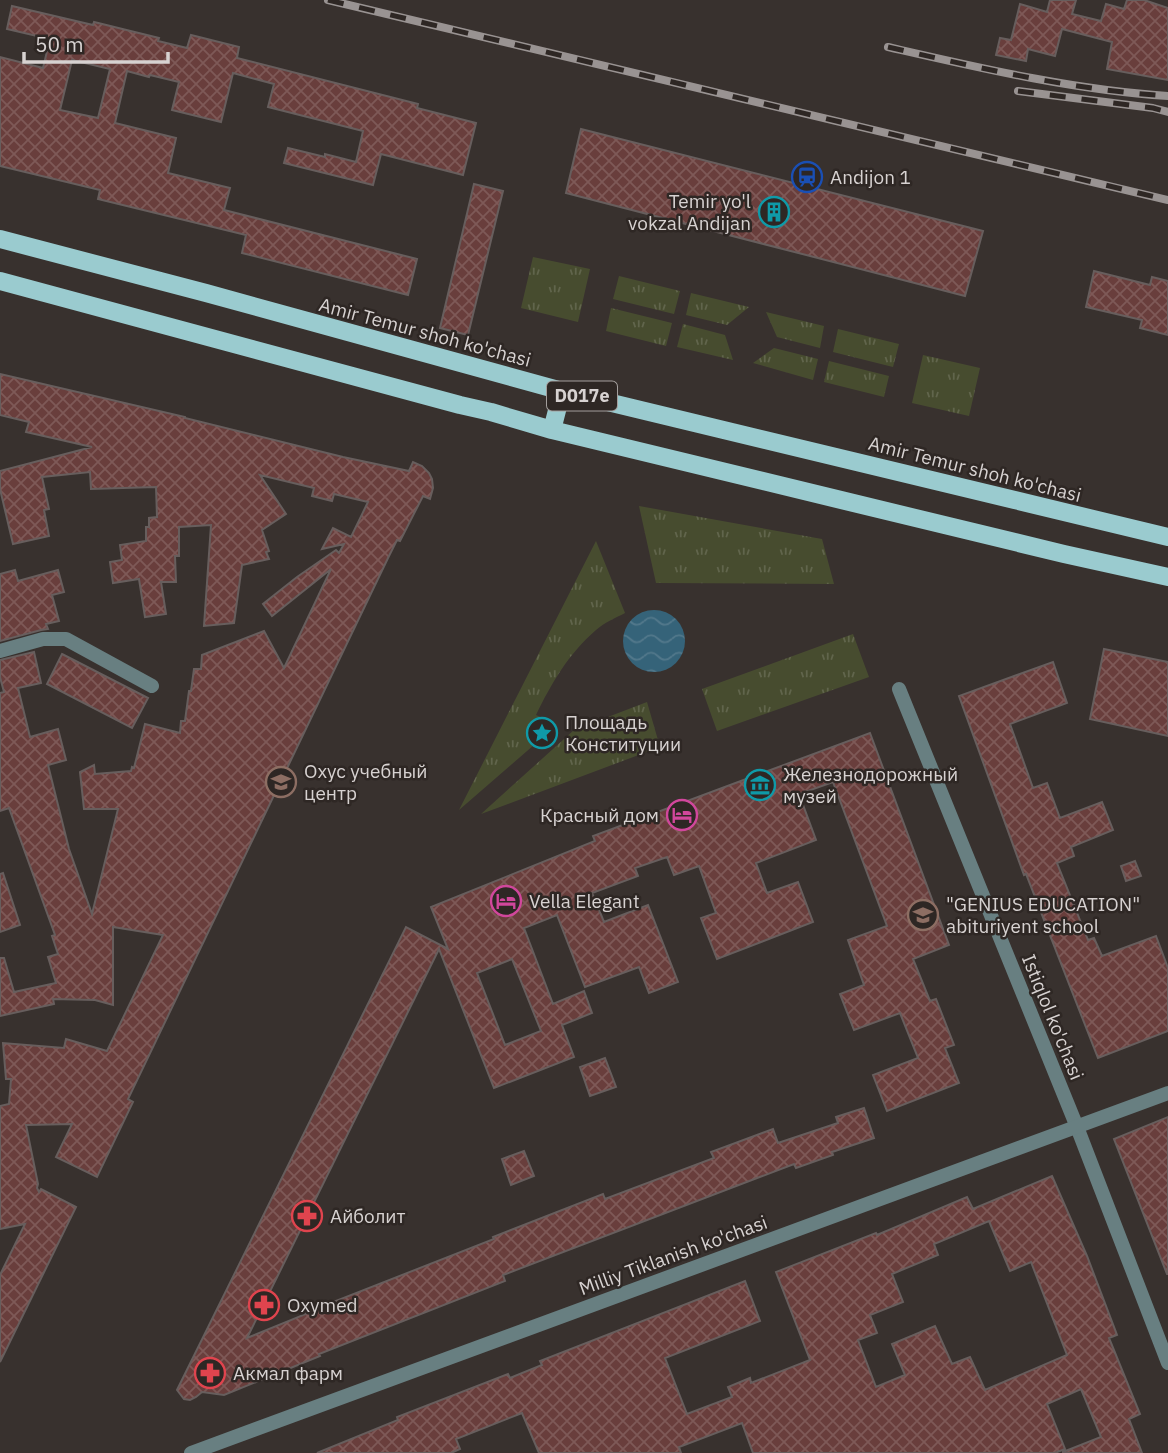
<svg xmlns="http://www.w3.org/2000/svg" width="1168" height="1453" viewBox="0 0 1168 1453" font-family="'IBM Plex Sans',sans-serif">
<defs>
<pattern id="grass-tufts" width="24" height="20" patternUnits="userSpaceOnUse" patternTransform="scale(1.75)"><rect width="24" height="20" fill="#474c2f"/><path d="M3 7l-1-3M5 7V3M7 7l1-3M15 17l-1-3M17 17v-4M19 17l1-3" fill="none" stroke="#61654c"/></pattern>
<pattern id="water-waves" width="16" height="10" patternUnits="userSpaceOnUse" patternTransform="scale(1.75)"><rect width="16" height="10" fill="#356379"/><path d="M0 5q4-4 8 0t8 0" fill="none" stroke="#52788b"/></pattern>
<pattern id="building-cross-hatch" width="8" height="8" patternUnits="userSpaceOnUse" patternTransform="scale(1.75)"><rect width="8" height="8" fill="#693e3c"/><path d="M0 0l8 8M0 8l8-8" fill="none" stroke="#7e5957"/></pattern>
</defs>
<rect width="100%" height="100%" fill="#38312e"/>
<!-- grass -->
<path fill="url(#grass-tufts)" d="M533,257L590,269L578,322L521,308Z
M619,276L680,291L674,314L613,299Z
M691,293L749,307L727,325L686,315Z
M611,308L672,323L666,346L606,331Z
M766,312L824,326L820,348L777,337Z
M683,324L725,335L733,360L677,347Z
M838,329L899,344L893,367L833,352Z
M774,348L818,359L813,380L753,363Z
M923,355L980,368L969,416L912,403Z
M829,361L889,376L884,397L824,382Z
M639,506L822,539L834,584L656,583Z
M596,541L625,613C615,618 604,623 596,630C569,653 551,684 536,715L557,725L459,810Z
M853,634L869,677L717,731L702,689Z
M647,702L660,747L481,814L574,730Z"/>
<!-- water -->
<path fill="url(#water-waves)" d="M623 641a31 31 0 1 1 62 0a31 31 0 1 1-62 0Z"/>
<!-- building -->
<path fill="url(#building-cross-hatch)" stroke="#675e5d" stroke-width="2" fill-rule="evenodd" d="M1050,0H1076L1072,14L1101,21L1106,4L1124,9L1127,0H1144L1168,8V80L1107,69L1112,42L1062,29L1055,56L1028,49L1026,61L996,55L1000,38L1011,40L1020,4L1047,12Z
M12,6L93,25L94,22L159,38L158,41L187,48L191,35L239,47L237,58L418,104L417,108L476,123L463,175L381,154L373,185L284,163L288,148L325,157V154L356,162L363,131L268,107L274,84L233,73L221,122L172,110L179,82L150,75L149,77L127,71L115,123L176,138L168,173L230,188L224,210L417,259L408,295L242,253L246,235L98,199L100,190L0,166V57L43,68L50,39L7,29ZM72,60L110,69L98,118L60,110Z
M581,129L983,231L965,296L566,193Z
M474,184L503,191L468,335L440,328Z
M1094,271L1150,285L1152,277L1168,281V335L1140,328L1142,320L1086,307Z
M0,374L185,417V418L343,457L409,471L413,462L422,466L429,473L432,479L433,488L430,499L423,496L400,541L397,540L389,556L128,1099L133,1102L97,1177L56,1157L72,1124L26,1125L38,1184L37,1188L39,1192L41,1189L76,1207L0,1362V1275L25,1224L0,1229V1106L9,1104L11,1079H6L3,1043L64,1048L66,1039L107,1051L163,935L113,927V1005L95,1000L53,999L54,1004L0,1016V958H4L14,992L56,983L48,957L58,954L52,936L55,935L9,808L0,811V693L4,692L0,677V660L34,652L41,683L18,688L30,737L58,729L66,760L48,765L69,849L92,914L118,809H84L80,772L94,765L95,774L131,771L132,767L134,768L145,724L180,733L181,721H185L189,691H191L194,669H201L202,655L264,631L284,668L331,569L272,616L263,604L297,577L336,550L339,553L344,544L322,549L333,528L351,537L368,502L334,494L332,501L312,496L314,488L260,475L286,514L262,530L269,551L266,552L269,559L242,565L234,623L204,626L211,525L179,527V556H175L176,582H161L166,614L145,617L139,579L113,583L110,562L122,560L120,545L146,541V527H149V518L157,517L156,487L91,489L90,472L42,477L49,509L44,510L49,536L13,544L0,489V471L92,447L26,432L29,422L0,415Z
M15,570L18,581L58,570L64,592L52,595L59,621L46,624L48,629L41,630L0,641V574Z
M1104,649L1168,662V736L1090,719Z
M62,654L148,698L132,728L47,684Z
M1053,662L1067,703L1010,724L1033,788L1047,783L1060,818L1102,802L1113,830L1071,847L1074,856L1057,863L1088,940L1094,938L1102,956L1156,936L1168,968V1031L1098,1058L1026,874L1024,875L959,696Z
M870,733L949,945L913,959L930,1001L936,999L954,1045L945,1048L959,1083L887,1111L873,1075L918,1058L900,1013L854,1030L840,994L864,985L848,940L887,926L833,782L799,794L816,840L756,863L767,893L798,882L813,922L717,959L701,918L716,913L699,866L674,875L667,857L635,868L638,876L592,893L604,922L648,905L678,982L649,993L639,967L585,987L557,915L524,928L553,1004L584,991L592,1013L562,1025L574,1057L494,1088L439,949L247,1338L306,1314L305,1313L494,1239L493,1237L603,1194L605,1199L714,1158L711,1152L773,1129L778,1143L838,1123L836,1117L864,1108L874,1138L832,1152L833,1155L796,1168L794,1164L503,1275L505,1281L319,1354L320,1356L224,1395L202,1392L196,1397L190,1400L184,1399L177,1390L406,927L448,949L431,907L595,841L593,836ZM512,959L541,1031L505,1045L477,973Z
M1135,861L1141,876L1126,881L1121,866Z
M3,873L20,925L0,932V874Z
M605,1058L616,1087L590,1096L580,1067Z
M1168,1117V1274H1167L1114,1139Z
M524,1151L534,1176L511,1185L502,1159Z
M1052,1176L1087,1256L1117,1335L1109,1338L1140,1414L1129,1419L1142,1453H1063V1452L1101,1437L1081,1389L1047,1404L1065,1449L1055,1453H753L742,1423L679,1447L681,1453H539L522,1413L456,1439L460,1449L451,1453H317L398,1420L397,1417L508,1374L510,1378L542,1365L540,1361L745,1281L760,1321L665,1358L687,1414L732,1397L728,1387L750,1378L751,1383L810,1360L776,1272L876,1233L877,1235L967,1197L973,1209ZM989,1221L1010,1271L1031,1262L1067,1355L985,1390L970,1357L952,1364L935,1326L892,1344L905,1375L876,1387L858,1340L877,1333L870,1315L903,1302L892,1274L938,1255L934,1244Z"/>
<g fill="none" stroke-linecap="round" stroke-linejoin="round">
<!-- minor -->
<path stroke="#687f81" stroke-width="14" d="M0,651L43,639H66L152,686
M899,689L1077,1127L1168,1363"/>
<!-- tertiary -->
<path stroke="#687f81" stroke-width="14" d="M191,1453L1168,1093"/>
<!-- primary -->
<path stroke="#9acbcf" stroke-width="18" d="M0,239L206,293L562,391L1168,537
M0,281L460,405L491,412L552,430L1064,554L1168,577
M552,430L562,391"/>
<!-- rail casing -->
<g stroke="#999392" stroke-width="8">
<path id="rail" d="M328,0L1168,200
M888,47C980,68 1073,90 1168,96
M1018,91L1153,108L1168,112"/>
</g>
<!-- rail -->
<use href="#rail" stroke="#2e2724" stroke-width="5" stroke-dasharray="16" stroke-linecap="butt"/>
</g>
<!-- icons -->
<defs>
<g id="station-ring" transform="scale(1.575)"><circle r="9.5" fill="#2e2724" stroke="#1a4fb4" stroke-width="1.5"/><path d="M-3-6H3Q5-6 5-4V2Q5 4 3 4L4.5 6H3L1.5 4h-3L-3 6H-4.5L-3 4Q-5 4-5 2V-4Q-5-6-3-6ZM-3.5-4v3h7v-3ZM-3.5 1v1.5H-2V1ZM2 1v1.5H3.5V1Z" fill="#1a4fb4"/></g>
<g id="building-ring" transform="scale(1.575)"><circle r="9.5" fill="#2e2724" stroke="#0f9aa8" stroke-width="1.5"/><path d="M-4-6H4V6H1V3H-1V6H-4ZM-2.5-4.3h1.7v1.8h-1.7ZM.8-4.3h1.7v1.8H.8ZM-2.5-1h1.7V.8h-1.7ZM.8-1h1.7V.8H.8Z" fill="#0f9aa8"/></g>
<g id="sight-ring" transform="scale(1.575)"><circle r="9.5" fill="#2e2724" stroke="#0f9aa8" stroke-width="1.5"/><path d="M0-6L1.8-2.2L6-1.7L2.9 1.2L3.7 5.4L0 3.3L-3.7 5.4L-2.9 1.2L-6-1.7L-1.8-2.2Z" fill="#0f9aa8"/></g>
<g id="school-ring" transform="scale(1.575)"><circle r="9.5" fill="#2e2724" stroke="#8d6e63" stroke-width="1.5"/><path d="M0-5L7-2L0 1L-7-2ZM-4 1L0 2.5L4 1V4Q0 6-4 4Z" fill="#8d6e63"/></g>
<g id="museum-ring" transform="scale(1.575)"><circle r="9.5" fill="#2e2724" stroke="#0f9aa8" stroke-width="1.5"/><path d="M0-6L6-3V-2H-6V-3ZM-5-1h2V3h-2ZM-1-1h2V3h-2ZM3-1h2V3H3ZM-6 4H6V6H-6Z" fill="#0f9aa8"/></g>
<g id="hotel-ring" transform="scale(1.575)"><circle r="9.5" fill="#2e2724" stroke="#d1479c" stroke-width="1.5"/><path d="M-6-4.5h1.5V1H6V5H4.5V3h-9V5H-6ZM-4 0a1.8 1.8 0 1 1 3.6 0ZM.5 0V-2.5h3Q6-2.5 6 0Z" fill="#d1479c"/></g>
<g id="pharmacy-ring" transform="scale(1.575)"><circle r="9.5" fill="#2e2724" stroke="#e0444e" stroke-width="1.5"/><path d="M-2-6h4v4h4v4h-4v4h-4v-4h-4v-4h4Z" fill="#e0444e"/></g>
</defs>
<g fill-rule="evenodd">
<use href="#station-ring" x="807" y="177"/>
<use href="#building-ring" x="774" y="212"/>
<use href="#sight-ring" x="542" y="733"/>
<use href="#school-ring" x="281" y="782"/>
<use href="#museum-ring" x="760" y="785"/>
<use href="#hotel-ring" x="682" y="815"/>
<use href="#hotel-ring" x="506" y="901"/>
<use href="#school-ring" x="923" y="915"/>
<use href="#pharmacy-ring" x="307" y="1216"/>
<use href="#pharmacy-ring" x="264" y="1305"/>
<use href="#pharmacy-ring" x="210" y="1373"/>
</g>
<g text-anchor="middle" stroke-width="5" stroke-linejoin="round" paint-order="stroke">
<!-- shield labels -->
<rect fill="#2e2724" stroke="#a49f9d" stroke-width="2" x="547" y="381.5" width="70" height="29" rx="5"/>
<g font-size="18" font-weight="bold" fill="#d7d2d1">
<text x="582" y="402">D017e</text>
</g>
<!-- poi labels -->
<g font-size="19" fill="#d7d2d1" stroke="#2e2724" text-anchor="start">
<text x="830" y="184">Andijon 1</text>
<text x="751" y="208" text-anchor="end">Temir yo'l<tspan x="751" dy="22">vokzal Andijan</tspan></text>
<text x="565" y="729">Площадь<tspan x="565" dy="22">Конституции</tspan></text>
<text x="304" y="778">Охус учебный<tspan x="304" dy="22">центр</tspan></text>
<text x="783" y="781">Железнодорожный<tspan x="783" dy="22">музей</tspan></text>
<text x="659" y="822" text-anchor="end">Красный дом</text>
<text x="529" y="908">Vella Elegant</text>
<text x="946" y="911">"GENIUS EDUCATION"<tspan x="946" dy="22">abituriyent school</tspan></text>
<text x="330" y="1223">Айболит</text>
<text x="287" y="1312">Oxymed</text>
<text x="233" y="1380">Акмал фарм</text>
</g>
<!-- street labels -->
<g font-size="19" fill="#d7d2d1" stroke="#2e2724">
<text transform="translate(425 332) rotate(15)" y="7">Amir Temur shoh ko'chasi</text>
<text transform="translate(975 469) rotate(14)" y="7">Amir Temur shoh ko'chasi</text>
<text transform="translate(1053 1017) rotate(68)" y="7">Istiqlol ko'chasi</text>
<text transform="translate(673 1255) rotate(-20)" y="7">Milliy Tiklanish ko'chasi</text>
</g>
</g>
<!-- scale -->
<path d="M24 52v10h144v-10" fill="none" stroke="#d7d2d1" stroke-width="3.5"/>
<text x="35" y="52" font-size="21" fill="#d7d2d1" stroke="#2e2724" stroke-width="5" paint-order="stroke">50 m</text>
</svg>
